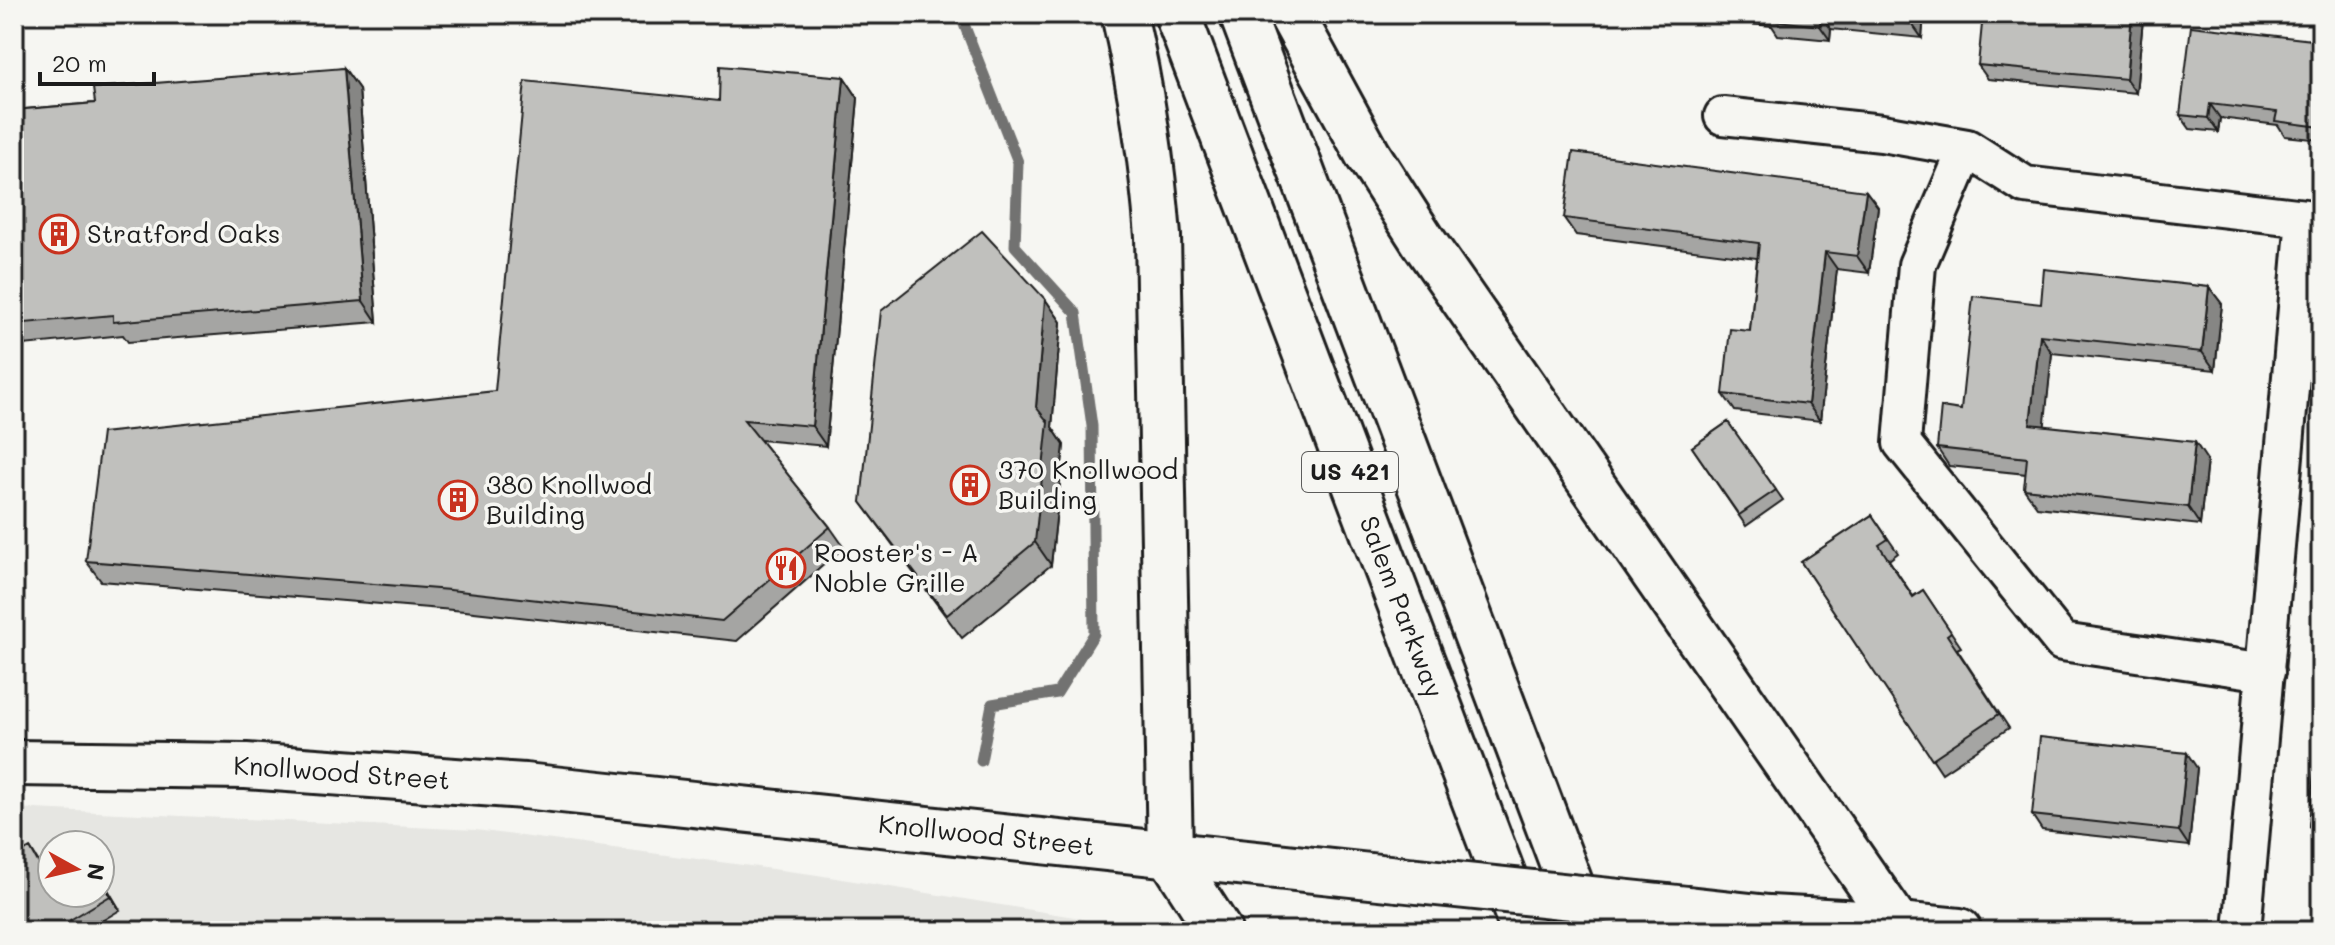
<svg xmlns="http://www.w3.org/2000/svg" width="2335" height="945" viewBox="0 0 2335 945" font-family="Mali,sans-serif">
<rect width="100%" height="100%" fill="#f6f6f2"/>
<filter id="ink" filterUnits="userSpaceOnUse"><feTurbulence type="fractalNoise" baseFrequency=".0125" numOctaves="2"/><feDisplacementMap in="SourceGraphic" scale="16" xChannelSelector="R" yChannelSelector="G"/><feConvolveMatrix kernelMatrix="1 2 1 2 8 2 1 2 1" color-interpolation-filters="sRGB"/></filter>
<g filter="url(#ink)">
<!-- built -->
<path fill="#e6e6e2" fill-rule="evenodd" d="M14,808L476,830L811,874L1080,918L1110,931H14ZM52,845H100V893H52Z"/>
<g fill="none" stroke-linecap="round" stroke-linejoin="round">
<!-- stream -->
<path stroke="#727271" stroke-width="11" d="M960,14L1018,162L1015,246L1076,313L1092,426L1094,634L1057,693L992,704L981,761"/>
<!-- minor casing -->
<g stroke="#1c1c1c" stroke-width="42">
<path id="minor" d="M1723,116L1882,133L1967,148L2025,185L2305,218L2242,931
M1967,148L1917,265L1902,443L2062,642L2266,672"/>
</g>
<!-- secondary casing -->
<g stroke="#1c1c1c" stroke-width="50">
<path id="secondary" d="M1898,925L1959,931"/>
</g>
<!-- primary casing -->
<g stroke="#1c1c1c" stroke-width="50">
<g id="primary">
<path id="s1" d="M14,763L246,766L524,786L1398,879"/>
<path d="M1687,909L1769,918L1898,925"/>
</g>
</g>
<!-- motorway casing -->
<g stroke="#1c1c1c" stroke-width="50">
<g id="motorway">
<path d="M1124,14C1141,88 1152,160 1158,236L1170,855L1219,931"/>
<path id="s2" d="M1177,14L1524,931"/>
<path d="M1242,14L1588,931"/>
<path d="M1291,14L1368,155L1423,241L1898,925L1899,931"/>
</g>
</g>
<!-- minor -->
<use href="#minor" stroke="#f6f6f2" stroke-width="36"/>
<!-- secondary -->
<use href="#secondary" stroke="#f6f6f2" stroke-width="44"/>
<!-- primary -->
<use href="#primary" stroke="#f6f6f2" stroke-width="44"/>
<!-- motorway -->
<use href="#motorway" stroke="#f6f6f2" stroke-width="44"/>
<!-- primary-bridge casing -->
<g stroke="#1c1c1c" stroke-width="50" stroke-linecap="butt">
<path id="primary-bridge" d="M1398,879L1687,909"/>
</g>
<!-- primary-bridge -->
<use href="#primary-bridge" stroke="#f6f6f2" stroke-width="44"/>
</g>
<!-- wall -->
<path fill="#a5a5a3" stroke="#1c1c1c" stroke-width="2" d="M1685,14H1924L1922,38L1831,29L1830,40L1778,35L1772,26L1688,18Z
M2143,19L2136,93L1988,79L1978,65Z
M2321,41V140L2285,136L2278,125L2220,118L2218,132L2190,129L2180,115Z
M344,68L359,89L377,322L128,342L123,335L14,346V110L95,103Z
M844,77L858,98L826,446L760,440L830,527L844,547L737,641L465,611L101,581L86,561L495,391Z
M1866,191L1878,207L1869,273L1837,269L1820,421L1735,411L1723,394L1750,331L1757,258L1576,235L1564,218Z
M2209,287L2222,304L2215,370L2052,353L2044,426L2207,460L2200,525L2037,507L2024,489L2026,474L1949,466L1937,448L1961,410L2041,304Z
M1045,299L1061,322L1052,427L1064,445L1051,565L962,638L861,502Z
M1728,422L1783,500L1746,526L1692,447Z
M1872,515L1898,553L1889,560L1913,596L1923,590L1961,647L1957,649L2009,728L1942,773L1801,562Z
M2321,760V843L2309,826Z
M2197,768L2189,846L2042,830L2032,815Z
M40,862L52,883V893L100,877L120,910L85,931H14Z"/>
<!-- shaded-wall -->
<path fill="#868684" stroke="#1c1c1c" stroke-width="2" d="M1913,14H1924L1922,38L1912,24Z
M2132,14H2139L2143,19L2136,93L2126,79Z
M1821,15L1831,29L1830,40L1820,26Z
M344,68L359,89L377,322L363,301Z
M844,77L858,98L826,446L812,426Z
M2210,104L2220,118L2218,132L2208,118Z
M1866,191L1878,207L1869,273L1857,256Z
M1825,252L1837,269L1820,421L1808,404Z
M2209,287L2222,304L2215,370L2202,352Z
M1045,299L1061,322L1052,427L1064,445L1051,565L1035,542L1036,407Z
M2040,335L2052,353L2043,442L2030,424Z
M2195,442L2207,460L2200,525L2188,507Z
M2187,753L2197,768L2189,846L2179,831Z
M30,848L52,883V887Z
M100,877L103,881L120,910L110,896Z"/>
<!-- building -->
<path fill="#c0c0bd" stroke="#1c1c1c" stroke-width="2" d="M1768,14H1913L1912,24L1821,15L1820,26L1768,20Z
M1983,14H2132L2126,79L1978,65Z
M2191,26L2321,41V127L2275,121L2277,112L2210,104L2208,118L2180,115Z
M720,66L844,77L812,426L744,420L830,527L722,621L450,590L86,561L102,433L495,391L525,81L719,101Z
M344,68L363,301L113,322V315L14,324V110L95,103L93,88Z
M1573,152L1866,191L1857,256L1825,252L1808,404L1723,394L1730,329L1750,331L1759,243L1564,218Z
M982,231L1045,299L1036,407L1048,422L1035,542L947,615L861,502L881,311Z
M2044,269L2209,287L2202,352L2040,335L2030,424L2195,442L2188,507L2024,489L2027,458L1937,448L1941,407L1961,410L1973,296L2041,304Z
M1728,422L1776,490L1739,515L1692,447Z
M1872,515L1888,539L1879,545L1913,597L1923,590L1951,632L1947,635L1999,714L1932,759L1801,562Z
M2040,737L2187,753L2179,831L2032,815Z
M2315,760H2321V827L2309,826Z
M30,848L52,887V893H100V879L110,896L70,920L76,931H14V857Z"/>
</g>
<!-- icons -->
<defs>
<g id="building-ring" transform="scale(2)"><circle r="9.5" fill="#f6f6f2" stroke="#c8321e" stroke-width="1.5"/><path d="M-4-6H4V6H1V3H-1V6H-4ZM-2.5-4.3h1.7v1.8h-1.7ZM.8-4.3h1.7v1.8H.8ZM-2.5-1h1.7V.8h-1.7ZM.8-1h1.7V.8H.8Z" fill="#c8321e"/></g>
<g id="restaurant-ring" transform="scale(2)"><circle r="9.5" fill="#f6f6f2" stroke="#c8321e" stroke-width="1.5"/><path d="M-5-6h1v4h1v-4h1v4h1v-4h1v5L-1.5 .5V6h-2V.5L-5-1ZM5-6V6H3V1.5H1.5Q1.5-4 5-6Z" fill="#c8321e"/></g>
</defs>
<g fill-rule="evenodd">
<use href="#building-ring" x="59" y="234"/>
<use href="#building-ring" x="970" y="485"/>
<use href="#building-ring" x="458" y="500"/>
<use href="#restaurant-ring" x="786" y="568"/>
</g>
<g text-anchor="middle" stroke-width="7" stroke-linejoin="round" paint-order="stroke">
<!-- shield labels -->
<rect fill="#f6f6f2" stroke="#5d5d5c" stroke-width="2" x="1302" y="452" width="96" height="40" rx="6"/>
<g font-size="24" font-weight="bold" fill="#1c1c1c">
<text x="1350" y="480">US 421</text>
</g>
<!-- poi labels -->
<g font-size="26" fill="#1c1c1c" stroke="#f6f6f2" text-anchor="start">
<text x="87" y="243">Stratford Oaks</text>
<text x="998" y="479">370 Knollwood<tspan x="998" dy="30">Building</tspan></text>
<text x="486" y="494">380 Knollwod<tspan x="486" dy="30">Building</tspan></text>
<text x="814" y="562">Rooster's - A<tspan x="814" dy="30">Noble Grille</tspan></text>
</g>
<!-- street labels -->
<g font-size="26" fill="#1c1c1c" stroke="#f6f6f2">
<text dy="9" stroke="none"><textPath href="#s2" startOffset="634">Salem Parkway</textPath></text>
<text dy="9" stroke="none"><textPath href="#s1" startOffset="328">Knollwood Street</textPath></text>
<text dy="9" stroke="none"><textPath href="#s1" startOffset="976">Knollwood Street</textPath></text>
</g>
</g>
<!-- margin -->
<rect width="2335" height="945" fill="none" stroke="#f6f6f2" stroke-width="48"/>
<rect x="24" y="24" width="2287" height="897" fill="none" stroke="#1c1c1c" stroke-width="3" filter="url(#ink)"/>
<!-- north arrow -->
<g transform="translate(76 869) rotate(98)"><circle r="38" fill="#f6f6f2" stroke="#9f9f9c" stroke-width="2"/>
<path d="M0-6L14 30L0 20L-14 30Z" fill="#c8321e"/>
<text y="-12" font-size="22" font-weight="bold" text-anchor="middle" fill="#1c1c1c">N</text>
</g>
<!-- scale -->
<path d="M40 72v12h114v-12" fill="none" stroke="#1c1c1c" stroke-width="4"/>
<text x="52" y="72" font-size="24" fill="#1c1c1c" stroke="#f6f6f2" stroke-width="6" paint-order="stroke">20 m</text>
</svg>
